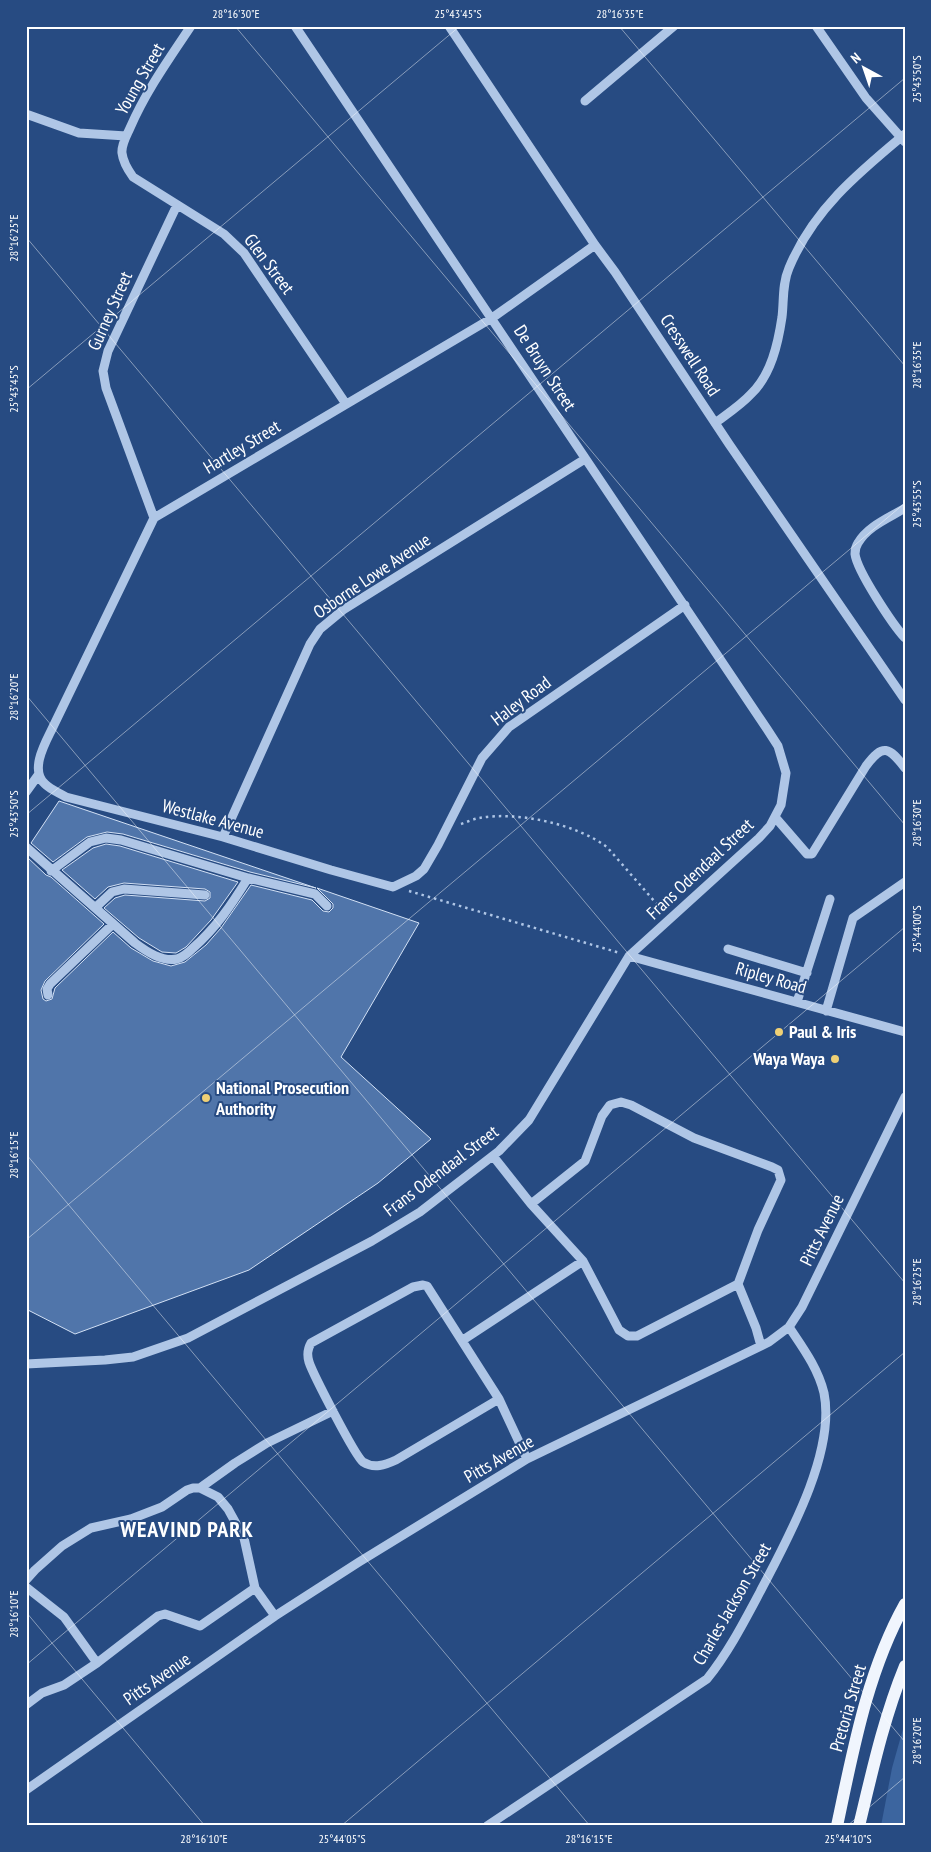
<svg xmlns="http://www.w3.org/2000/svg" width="931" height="1852" viewBox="0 0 931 1852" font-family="'PT Sans Narrow',sans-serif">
<rect width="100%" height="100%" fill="#274b82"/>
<!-- green -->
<path fill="#3c659f" d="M905,1722V1826H881L892,1768Z"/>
<!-- building -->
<path fill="#5075aa" stroke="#d3e1f5" d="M59,801L316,888L250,872L123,834L107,832L87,837L53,862L31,843Z
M106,844L120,846L238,882L211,920L186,947L176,953L162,952L139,938L104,908L115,898L125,895L205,901L210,898V892L205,889L124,883L108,887L95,899L62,870L93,848Z
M26,856L46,875L51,877L104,924L45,981L41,990L43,999L46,1001L52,999L55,988L113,932L131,948L153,961L171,966L185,962L206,945L221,928L251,885L312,900L323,911L329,912L333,908V904L317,888L419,923L341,1057L431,1139L378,1183L249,1270L75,1334L26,1309Z"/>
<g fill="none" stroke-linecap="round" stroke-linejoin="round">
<!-- path -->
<path stroke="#afc6e6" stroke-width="2.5" stroke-dasharray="2.5 4" stroke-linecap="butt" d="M461,824C467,822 473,819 479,818C517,811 576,824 607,847L662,910
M409,891L620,953"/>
<!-- minor -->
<path stroke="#afc6e6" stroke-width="9" d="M191,26C169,59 146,91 130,128C127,135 121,145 122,153C123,162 128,170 133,177L224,234L244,253L346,404
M449,26L595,245L615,272L729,444L905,700
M816,26L866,98L905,142
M585,101L674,26
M26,114L79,133L126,136
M595,245L492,318L154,518L51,731C44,745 30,771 45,784C51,790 60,793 66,797L223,837L331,870L393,887L416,876L424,869L438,845L482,758L509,727L685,605
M715,423C727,414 741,405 751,394C771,375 778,344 782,317C784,301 782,284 789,268C813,210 858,173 905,134
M905,508C889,518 868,526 858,543C856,546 855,551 855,554C857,571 893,625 905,638
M154,518L106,388L103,371L108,351L177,205
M26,792L39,774
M775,817L807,854H812L866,766C883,743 889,747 905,768
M223,837L310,644L320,629L343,610L585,459
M26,847L135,943C147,952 162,962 177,959C184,957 189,952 193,948C216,928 232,904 248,878L315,894L327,906
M51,871L90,842L106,838L121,840L248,878
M95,908L112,892L124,889L205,895
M728,949L807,973
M629,956L905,1032
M48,995L47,989L50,984L113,924
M797,1002L830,899
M826,1011L853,918L905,882
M493,1156L531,1204L583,1261L619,1330L628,1336H637L738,1284L758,1230L781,1180L778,1170L772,1167L694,1138L631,1105L621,1102L610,1105L602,1116L585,1161L531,1204
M738,1284L756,1328L761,1346
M463,1340L583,1261
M26,1364L105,1360L133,1357L188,1338L372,1241L420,1212L499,1151L529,1120L629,956L759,838L770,826L781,805L786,773L778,746L767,729L295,26
M499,1399L396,1460C385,1465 374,1469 363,1462C355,1456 313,1374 309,1362C307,1355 307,1350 311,1343L413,1287L423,1285L427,1286L499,1399L527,1459
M200,1488L235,1463L267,1443L333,1411
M26,1580L35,1570L62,1546L91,1528L131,1519L162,1507L187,1490L193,1488H200L218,1497L228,1509L244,1538L255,1588L275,1616
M26,1587L64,1617L97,1663
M26,1705L42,1693L64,1685L97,1663L158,1616L165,1614L200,1626L255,1588
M26,1790L275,1616L359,1562L527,1459L769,1342L789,1327L802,1307L905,1097
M487,1826L707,1679C728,1653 744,1622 760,1592C787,1540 836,1453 824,1393C818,1368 803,1348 789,1327"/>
<!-- major -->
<path stroke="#f0f5fd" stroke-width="12" d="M837,1826C853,1751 867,1672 905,1604
M859,1826C872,1772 884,1717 905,1666"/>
</g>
<!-- ticks -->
<path fill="none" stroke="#fff" stroke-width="1" stroke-opacity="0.45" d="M235,26L905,825M619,26L905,366M26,237L905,1283M26,390L460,26M26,695L905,1742M26,815L905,78M26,1154L590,1826M26,1240L905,503M26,1612L205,1826M26,1665L905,927M341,1826L905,1352M847,1826L905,1777"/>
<!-- markers -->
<g fill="#efd075" stroke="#274b82" stroke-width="2">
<circle cx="779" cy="1032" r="5"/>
<circle cx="835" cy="1059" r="5"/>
<circle cx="206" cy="1098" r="5"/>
</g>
<g text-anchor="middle" stroke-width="4" stroke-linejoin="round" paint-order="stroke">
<!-- street labels -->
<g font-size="18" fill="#fff" stroke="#274b82">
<text transform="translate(140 79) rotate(-60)" y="6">Young Street</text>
<text transform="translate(269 264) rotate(53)" y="6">Glen Street</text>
<text transform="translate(110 311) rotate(-66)" y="6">Gurney Street</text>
<text transform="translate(690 355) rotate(57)" y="6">Cresswell Road</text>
<text transform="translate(545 368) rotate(57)" y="6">De Bruyn Street</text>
<text transform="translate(242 447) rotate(-31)" y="6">Hartley Street</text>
<text transform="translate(372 576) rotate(-34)" y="6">Osborne Lowe Avenue</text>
<text transform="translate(521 701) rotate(-37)" y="6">Haley Road</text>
<text transform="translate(213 819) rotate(15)" y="6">Westlake Avenue</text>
<text transform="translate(700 869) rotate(-43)" y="6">Frans Odendaal Street</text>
<text transform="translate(771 978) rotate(16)" y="6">Ripley Road</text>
<text transform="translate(441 1171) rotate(-37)" y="6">Frans Odendaal Street</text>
<text transform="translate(822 1230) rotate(-64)" y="6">Pitts Avenue</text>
<text transform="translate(499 1459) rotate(-30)" y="6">Pitts Avenue</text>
<text transform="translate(732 1604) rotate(-60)" y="6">Charles Jackson Street</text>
<text transform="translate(157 1679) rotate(-35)" y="6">Pitts Avenue</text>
<text transform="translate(848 1708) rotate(-74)" y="6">Pretoria Street</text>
</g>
<!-- poi labels -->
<g font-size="18" font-weight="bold" fill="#fff" stroke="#274b82" text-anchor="start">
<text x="789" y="1038">Paul &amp; Iris</text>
<text x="825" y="1065" text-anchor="end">Waya Waya</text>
<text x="216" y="1094">National Prosecution<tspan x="216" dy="21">Authority</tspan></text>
</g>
<!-- district labels -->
<g font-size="22" font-weight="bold" letter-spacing="1" fill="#fff" stroke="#274b82">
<text x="187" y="1537">WEAVIND PARK</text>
</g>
</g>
<!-- border -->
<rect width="931" height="1852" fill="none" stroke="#274b82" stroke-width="55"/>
<!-- north arrow -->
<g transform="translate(864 68) rotate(320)" stroke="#274b82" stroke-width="4" paint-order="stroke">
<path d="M0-4L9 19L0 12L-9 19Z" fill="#ffffff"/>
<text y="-8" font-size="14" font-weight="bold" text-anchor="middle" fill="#ffffff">N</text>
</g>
<rect x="28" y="28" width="876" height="1796" fill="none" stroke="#fff" stroke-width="2"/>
<g font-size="12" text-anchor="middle" fill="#fff">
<text x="236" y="18">28°16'30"E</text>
<text x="458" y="18">25°43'45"S</text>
<text x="620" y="18">28°16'35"E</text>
<text transform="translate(917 79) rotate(-90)" y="4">25°43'50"S</text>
<text transform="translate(14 238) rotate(-90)" y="4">28°16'25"E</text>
<text transform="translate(917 365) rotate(-90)" y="4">28°16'35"E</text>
<text transform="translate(14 389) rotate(-90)" y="4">25°43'45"S</text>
<text transform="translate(917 504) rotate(-90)" y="4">25°43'55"S</text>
<text transform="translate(14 697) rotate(-90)" y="4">28°16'20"E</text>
<text transform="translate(14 814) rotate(-90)" y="4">25°43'50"S</text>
<text transform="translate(917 823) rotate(-90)" y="4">28°16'30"E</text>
<text transform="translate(917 929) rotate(-90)" y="4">25°44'00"S</text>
<text transform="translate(14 1155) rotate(-90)" y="4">28°16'15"E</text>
<text transform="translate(917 1282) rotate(-90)" y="4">28°16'25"E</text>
<text transform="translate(14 1614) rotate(-90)" y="4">28°16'10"E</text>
<text transform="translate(917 1741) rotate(-90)" y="4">28°16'20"E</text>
<text x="204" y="1843">28°16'10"E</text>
<text x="342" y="1843">25°44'05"S</text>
<text x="589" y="1843">28°16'15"E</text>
<text x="848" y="1843">25°44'10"S</text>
</g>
</svg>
